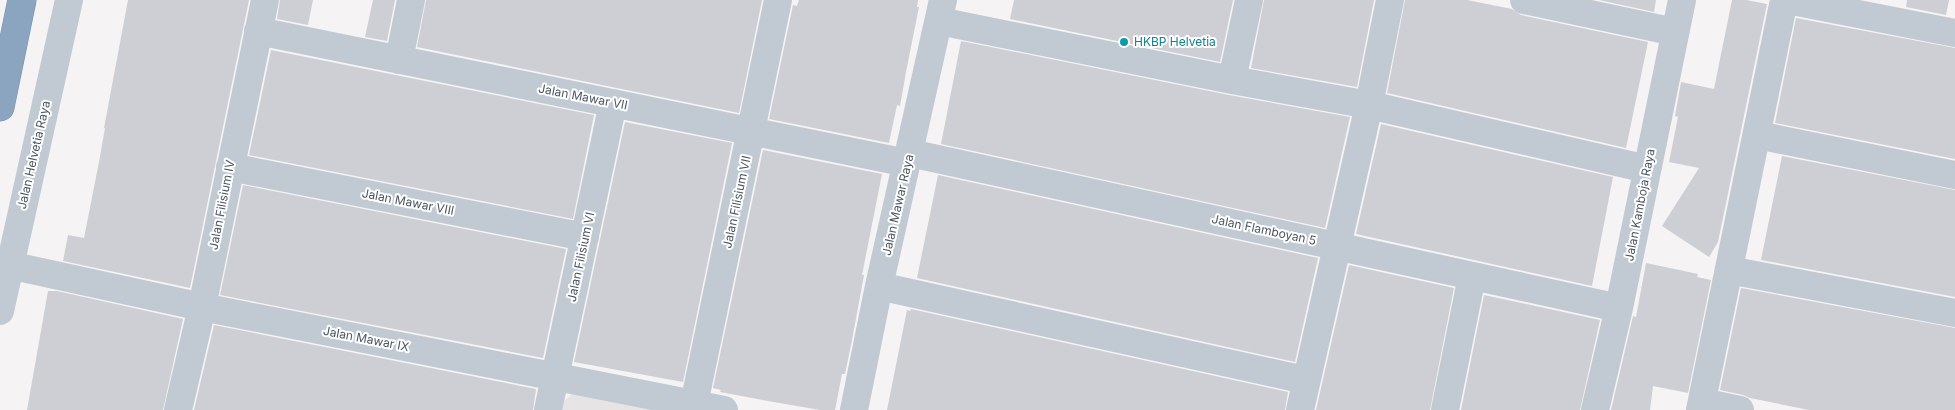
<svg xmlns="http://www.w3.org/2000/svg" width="1955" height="410" viewBox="0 0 1955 410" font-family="Inter,sans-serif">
<rect width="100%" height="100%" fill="#f5f3f3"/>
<!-- education -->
<path fill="#e6e4e5" d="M576,391L675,410H557V407Z"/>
<!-- building -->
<path fill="#cdcfd5" d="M128,0H249L190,288L63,261L68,235L84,238L99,162L105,128H104Z
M280,0H313L308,25L277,19Z
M373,0H395L387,41L365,37Z
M426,0H762L739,113L417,47Z
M799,0H918L917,7H919L906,72L900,106L897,105L889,143L769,119L793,5L797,6Z
M1014,0H1233L1220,62L1010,19Z
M1264,0H1374L1357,87L1251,68Z
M1405,0H1467L1512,9L1521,15L1648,42L1626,148L1387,93Z
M1599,0H1656L1654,12Z
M1732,0H1746L1767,4L1718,242L1709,257L1662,226L1699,168L1669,162L1678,117L1675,116L1681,82L1714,89Z
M1907,0H1949L1946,15L1906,7Z
M1796,18L1955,48V159L1775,123Z
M961,41L1229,95L1350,117L1325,228L941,144Z
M271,50L594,115L573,219L249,155Z
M625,122L732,143L683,382L574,362Z
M1381,124L1613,177L1592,286L1356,234Z
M763,150L882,174L862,275H864L852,340L845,374H842L835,410H820L768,401L720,392L721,390L713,388Z
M1782,156L1955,190V297L1761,260Z
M938,175L1318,258L1295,362L917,278Z
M243,185L566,249L543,358L220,295Z
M1646,263L1698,274L1697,277L1711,280L1688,393L1653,386L1650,410H1611L1633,316L1636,317Z
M1349,265L1454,288L1430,410H1316Z
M1741,288L1955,328V410H1809L1750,398L1743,395L1720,390Z
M48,291H57L183,319L163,410H27Z
M1484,295L1600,320L1580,410H1461Z
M911,309L1288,392L1285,410H887L907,310L910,311Z
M214,325L536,389L533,410H194Z"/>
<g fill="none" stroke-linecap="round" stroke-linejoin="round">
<!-- highway casing -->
<g stroke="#7690ad" stroke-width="29">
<path id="highway" d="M0,107L22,0"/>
</g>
<!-- minor -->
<path stroke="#c1cad2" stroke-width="28" d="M1524,0L1675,32
M1787,0L1955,33
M939,21L1232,80L1369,105L1647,169
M258,31L907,163
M399,60L411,0
M1232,80L1249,0
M1757,135L1955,175
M910,153L1619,308
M230,167L585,237
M9,265L202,307L724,410
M1729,270L1955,313
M879,286L1305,380
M0,311L69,0
M1702,402L1740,410
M694,404L778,0
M178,410L202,307L265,0
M548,410L613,103
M854,410L879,286L943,0
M1300,410L1369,105L1390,0
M1445,410L1472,276
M1595,410L1619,308L1682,0
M1700,410L1784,0"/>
<!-- highway -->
<use href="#highway" stroke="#8ba5c1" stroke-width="28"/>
</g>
<!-- markers -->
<circle fill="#0f9aa8" stroke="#fff" stroke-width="2" cx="1124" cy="42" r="5"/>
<g text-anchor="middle" stroke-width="4" stroke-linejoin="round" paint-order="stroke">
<!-- culture labels -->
<g font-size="12" fill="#0d838f" stroke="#fff" text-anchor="start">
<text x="1134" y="46">HKBP Helvetia</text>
</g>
<!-- street labels -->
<g font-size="12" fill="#4a5661" stroke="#fff">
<text transform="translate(583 97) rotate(11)" y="4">Jalan Mawar VII</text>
<text transform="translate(34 155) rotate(-77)" y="4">Jalan Helvetia Raya</text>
<text transform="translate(408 202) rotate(11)" y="4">Jalan Mawar VIII</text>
<text transform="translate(737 202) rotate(-78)" y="4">Jalan Filisium VII</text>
<text transform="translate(222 205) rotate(-79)" y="4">Jalan Filisium IV</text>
<text transform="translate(898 205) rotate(-77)" y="4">Jalan Mawar Raya</text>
<text transform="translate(1640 205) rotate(-79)" y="4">Jalan Kamboja Raya</text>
<text transform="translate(1264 230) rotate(12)" y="4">Jalan Flamboyan 5</text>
<text transform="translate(581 257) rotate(-78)" y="4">Jalan Filisium VI</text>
<text transform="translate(366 339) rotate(11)" y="4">Jalan Mawar IX</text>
</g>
</g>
</svg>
